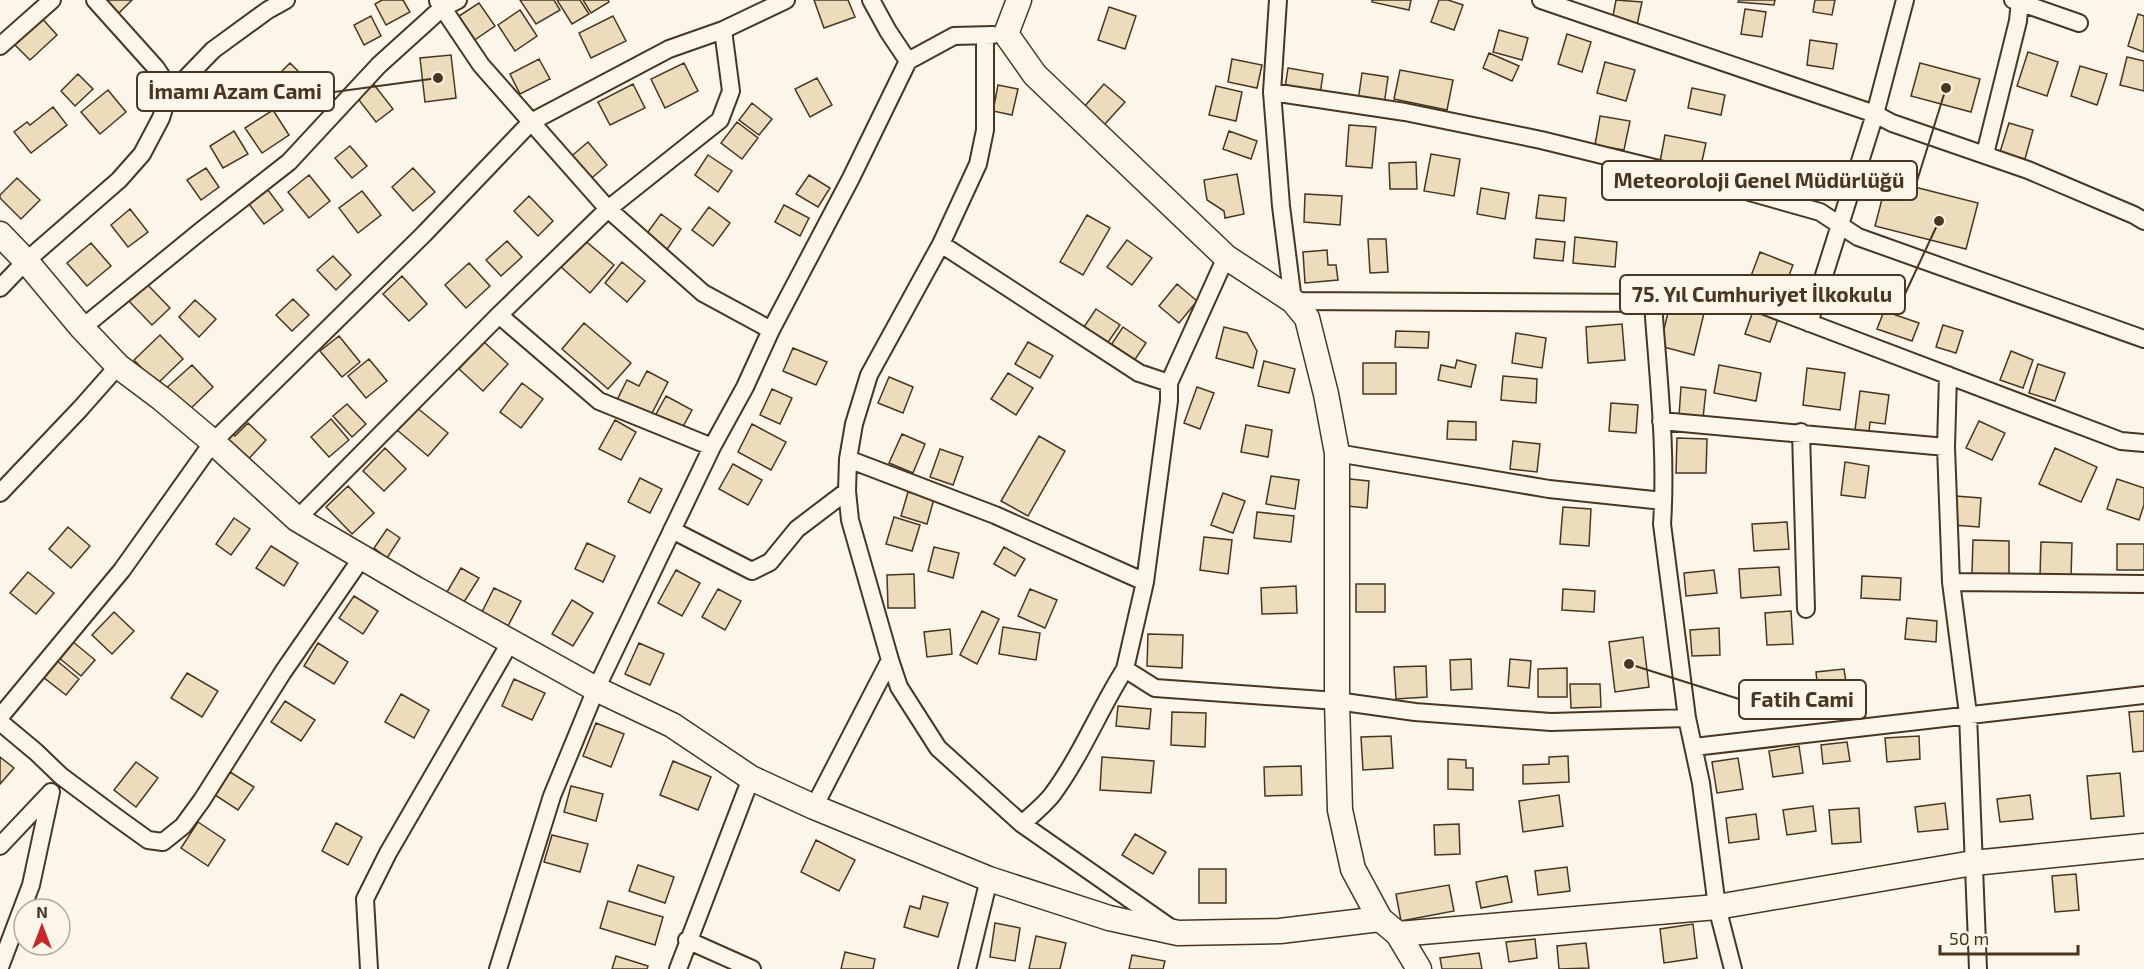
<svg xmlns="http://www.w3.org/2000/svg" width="2144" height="969" viewBox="0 0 2144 969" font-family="'Exo 2',sans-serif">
<rect width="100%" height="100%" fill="#fbf6e9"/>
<!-- building -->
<path fill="#ecdcbc" stroke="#4a3520" stroke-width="1.5" d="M100,0H132L116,16Z
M382,0H403L410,12L386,25L375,4Z
M520,0H554L560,10L536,24Z
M557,0H580L589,14L572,24Z
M583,0H608L609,2L591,13Z
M814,0H848L855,17L824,28Z
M1372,0H1411L1409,10L1372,2Z
M1439,0H1448L1463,5L1454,30L1431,22Z
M1616,0L1642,2L1637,25L1612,21Z
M1739,0H1775L1774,5L1738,2Z
M1815,0H1835L1832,15L1813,12Z
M479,3L495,26L473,41L456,18Z
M1109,7L1136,16L1125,49L1098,40Z
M1745,9L1766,12L1762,37L1741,34Z
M520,10L537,36L515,51L498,25Z
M38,14L57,35L30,60L10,40Z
M2138,14L2144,16V52L2128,46Z
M371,16L381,36L364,45L354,25Z
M613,16L626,41L591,58L579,33Z
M1499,30L1528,38L1522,60L1493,52Z
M1567,34L1591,42L1582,72L1558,64Z
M1810,40L1837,44L1833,69L1807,65Z
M2028,52L2058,62L2047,96L2017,86Z
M1489,53L1519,66L1512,81L1483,68Z
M451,55L456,98L425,102L420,58Z
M2127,57L2144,61V91L2120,85Z
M539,59L550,79L520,94L510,74Z
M1232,59L1262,65L1257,88L1228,82Z
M1605,62L1635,70L1626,101L1597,93Z
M290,63L312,85L287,110L265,88Z
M684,63L698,91L665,108L651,79Z
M1920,63L1980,79L1971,112L1911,96Z
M2080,66L2107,74L2097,105L2071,96Z
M1288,68L1323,74L1320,94L1285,88Z
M1400,70L1453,80L1447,110L1394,99Z
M1362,73L1388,77L1384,105L1358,101Z
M78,74L93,89L75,106L61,91Z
M817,78L832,105L810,117L795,89Z
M372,82L393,109L376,122L355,95Z
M633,84L645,108L610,125L598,102Z
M1104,84L1125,102L1104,125L1084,107Z
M998,85L1018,89L1012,115L993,111Z
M1216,86L1242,92L1236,121L1209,115Z
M1692,88L1725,95L1721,115L1688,108Z
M108,90L126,112L100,134L81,112Z
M752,103L772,119L759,135L739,120Z
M53,107L67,125L31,153L14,132L27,122L30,125Z
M273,110L289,135L262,153L245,128Z
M1600,116L1630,121L1624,150L1595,145Z
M737,122L758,138L742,159L721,143Z
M2009,123L2033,130L2025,159L2000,152Z
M1349,125L1376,127L1372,168L1346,166Z
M234,131L248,154L223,168L210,146Z
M1229,131L1257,141L1251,159L1223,149Z
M1665,135L1706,143L1700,170L1660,162Z
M588,142L607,165L587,182L567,160Z
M350,146L367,166L352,178L335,158Z
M1431,154L1460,159L1454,196L1424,191Z
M708,155L732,171L718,192L695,175Z
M1416,162L1417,189H1390L1389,163Z
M206,168L219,187L201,200L187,180Z
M413,168L435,192L413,211L392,187Z
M1237,174L1244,214L1225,218L1224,211L1207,200L1204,180Z
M309,175L330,201L309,218L288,192Z
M809,175L830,188L818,207L796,194Z
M17,178L40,200L21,219L0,198V195Z
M1887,180L1978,203L1966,249L1875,226Z
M1481,188L1509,193L1505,219L1477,214Z
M268,190L283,210L264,224L249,204Z
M362,191L381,215L358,233L339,208Z
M1305,194L1342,196L1340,225L1304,222Z
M1539,195L1566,198L1564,221L1536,218Z
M529,196L553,221L538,236L514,211Z
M784,205L809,218L800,236L775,222Z
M709,207L730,223L713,246L692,230Z
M130,209L148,232L128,247L111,225Z
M661,214L681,229L666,251L645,236Z
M1087,215L1110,228L1083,275L1060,262Z
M1575,237L1617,242L1615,267L1573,263Z
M583,239L614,265L590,293L560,266Z
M1368,239H1386L1388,272L1370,273Z
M1536,239L1565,242L1563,261L1534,258Z
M1127,240L1152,258L1132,285L1107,267Z
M507,241L522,257L501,276L486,260Z
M91,243L111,266L87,286L67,263Z
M1327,250L1328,265H1336L1338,280L1305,283L1303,252Z
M1760,252L1793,265L1784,288L1751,276Z
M333,256L351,275L336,290L317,270Z
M622,262L645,281L627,302L605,283Z
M469,263L490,286L466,308L445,285Z
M402,276L427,304L409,321L383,294Z
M144,281L170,308L152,325L126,298Z
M1177,284L1197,301L1179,323L1159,306Z
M293,299L309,315L292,331L276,315Z
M195,300L216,319L199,337L179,317Z
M1670,304L1704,313L1694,355L1660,346Z
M1096,309L1120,325L1104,348L1080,333Z
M1753,311L1778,319L1770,342L1745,334Z
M1884,311L1919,323L1912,341L1877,329Z
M584,323L631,363L608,389L562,349Z
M1622,324L1625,360L1588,363L1586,327Z
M1943,325L1963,331L1956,353L1936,347Z
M1123,327L1146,343L1130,367L1107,351Z
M1224,327L1247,333L1257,351L1253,368L1216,358Z
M1396,331L1429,332L1428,348L1395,347Z
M1516,333L1546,338L1542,368L1512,363Z
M160,335L183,359L157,384L134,360Z
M339,336L360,362L342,377L320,351Z
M484,342L508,364L483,391L459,369Z
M1028,342L1053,356L1040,378L1015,364Z
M793,348L827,362L816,385L783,371Z
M2011,351L2033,360L2023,388L2000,380Z
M369,359L387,381L366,398L348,376Z
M1457,360L1476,365L1471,387L1438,380L1441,365L1455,368Z
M1264,361L1295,369L1289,393L1258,386Z
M1363,363H1396V394H1363Z
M2038,364L2065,373L2055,401L2029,393Z
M192,365L213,387L185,414L163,391Z
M1719,365L1761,373L1756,401L1714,393Z
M1807,368L1845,373L1840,410L1803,405Z
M647,371L668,382L650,417L617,400L627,380L639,386Z
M1008,373L1033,388L1016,415L991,399Z
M1503,376L1537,379L1536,403L1501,400Z
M889,377L913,387L903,413L878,403Z
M522,383L543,399L521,428L500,412Z
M1197,387L1214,393L1200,429L1184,423Z
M1681,387L1706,390L1703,418L1679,416Z
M772,389L792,398L780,424L760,415Z
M1860,391L1889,395L1885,424L1870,422L1869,432L1855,430Z
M666,396L692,410L680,432L654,418Z
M1611,403L1638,405L1636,433L1609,431Z
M347,404L366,424L352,437L333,416Z
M416,407L448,433L428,456L397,430Z
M331,419L349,440L329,457L311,437Z
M615,420L636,432L621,460L599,449Z
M1448,421L1476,422V440L1447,439Z
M1979,421L2005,433L1992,460L1966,448Z
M248,423L266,440L245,463L224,443L232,433L235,436Z
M752,424L786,442L771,470L738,452Z
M1246,425L1272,430L1268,457L1241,452Z
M902,434L925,444L913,473L889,463Z
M1039,436L1065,451L1028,516L1001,501Z
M1677,438L1707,439L1706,473H1676Z
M1513,441L1540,444L1537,472L1510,469Z
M385,448L406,469L384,491L363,471Z
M2055,448L2097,467L2081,502L2039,484Z
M940,449L963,457L953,485L930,477Z
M1845,462L1869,466L1865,498L1841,495Z
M733,464L762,480L748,505L719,489Z
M1271,476L1299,480L1295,509L1266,504Z
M640,478L662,489L650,513L628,502Z
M1340,478L1369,481L1367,508L1337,505Z
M2117,479L2144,488V505L2139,520L2107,509Z
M348,486L374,513L352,534L326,507Z
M908,492L934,499L927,524L901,516Z
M1223,493L1245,501L1233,533L1211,525Z
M1955,496L1981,498L1979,527L1953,525Z
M1563,507L1591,509L1589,546L1560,544Z
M1257,512L1294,516L1291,542L1254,538Z
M894,517L920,525L912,551L886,544Z
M234,518L250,529L231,555L216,544Z
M1787,522L1789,549L1754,551L1752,524Z
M68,527L90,546L71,568L49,549Z
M387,529L400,538L387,558L374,548Z
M1204,537L1232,540L1228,574L1200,570Z
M1973,540L2009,541V575L1972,574Z
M2041,542L2072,543L2071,577L2040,576Z
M587,543L615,556L603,582L575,569Z
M2117,544H2144V570H2117Z
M271,546L298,563L284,586L256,568Z
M934,547L959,553L953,578L928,571Z
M1004,547L1025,559L1015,576L994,564Z
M1779,567L1781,595L1741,598L1739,569Z
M461,568L479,578L464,602L447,592Z
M676,570L700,583L682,616L658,603Z
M1714,570L1717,593L1686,596L1684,573Z
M28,572L54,593L36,614L10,593Z
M914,574L915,608H888L887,575Z
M1862,576L1901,578L1900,600L1861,598Z
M1356,584H1385V612H1356Z
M1296,586L1297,613L1262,614L1261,588Z
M494,588L521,601L508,626L482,612Z
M718,589L741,601L725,630L702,617Z
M1030,589L1057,600L1045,628L1018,616Z
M1563,589L1595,591L1594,612L1562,610Z
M354,596L378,611L363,634L339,618Z
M572,600L593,613L573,646L552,634Z
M982,611L999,619L977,664L960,655Z
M1791,611L1793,644L1767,645L1765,613Z
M114,612L134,631L112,654L92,635Z
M1907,618L1937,621L1936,642L1905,639Z
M1003,627L1040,633L1036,660L999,654Z
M1719,628L1720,655L1692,656L1690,630Z
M950,629L952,654L927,657L924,632Z
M1148,634L1183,635L1182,668L1147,666Z
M1643,637L1649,687L1615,692L1609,642Z
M72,641L95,660L81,676L58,657Z
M318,643L348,662L334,684L304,666Z
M639,643L664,654L650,685L625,674Z
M1471,659L1472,689L1451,690L1450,660Z
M1510,659L1531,661L1529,688L1508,686Z
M56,660L79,679L66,695L43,677Z
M1426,666L1427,697L1396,699L1394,667Z
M1567,668V697H1538V669Z
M1844,669L1848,697L1819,700L1816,672Z
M187,673L218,691L202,717L171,698Z
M514,679L545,693L532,720L502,706Z
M1570,684H1600L1601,707L1571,708Z
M401,694L429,710L414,738L385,722Z
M285,701L315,720L301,741L271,722Z
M1118,706L1151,709L1149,729L1116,726Z
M2144,711V751L2133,752L2129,712Z
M1172,712L1206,713L1205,747L1171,745Z
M596,723L624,734L611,767L583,756Z
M1391,736L1393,768L1363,770L1361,737Z
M1919,736L1920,759L1887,762L1885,738Z
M1847,742L1850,761L1823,764L1821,745Z
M1799,746L1803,773L1773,777L1769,751Z
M1568,756L1569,782L1523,784V765L1549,764V757Z
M0,757L14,768L0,784Z
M1102,757L1154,761L1151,793L1100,790Z
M1738,758L1743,789L1717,793L1712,762Z
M1448,759L1466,760V768H1473V790L1448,789Z
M673,761L711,777L698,810L660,795Z
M136,762L158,778L136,807L114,790Z
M1301,766L1302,795L1265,796L1264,767Z
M230,772L254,787L238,810L215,795Z
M2120,773L2124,816L2091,819L2087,776Z
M571,786L603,794L596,821L564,812Z
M1559,795L1563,826L1523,832L1519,801Z
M2030,795L2033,819L2000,822L1997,799Z
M1945,803L1948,829L1918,832L1915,807Z
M1813,806L1816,831L1787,835L1783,810Z
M1859,808L1861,842L1832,844L1829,810Z
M1756,814L1759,839L1729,843L1726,818Z
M198,822L225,840L208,866L181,848Z
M336,823L362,837L348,865L322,851Z
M1459,824L1460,854L1435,855L1434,825Z
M1135,834L1166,852L1153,874L1122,855Z
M552,835L588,844L580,872L544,862Z
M816,840L855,860L839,891L801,872Z
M638,865L674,877L665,903L629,891Z
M1567,867L1570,891L1538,895L1535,871Z
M1199,869H1226V903H1199Z
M2076,874L2079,910L2055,912L2052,876Z
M1507,876L1512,902L1481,908L1476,882Z
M1449,885L1454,911L1401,921L1396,894Z
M923,896L948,903L938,937L904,927L910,906L920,909Z
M608,901L663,917L655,945L600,928Z
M995,923L1020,928L1015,961L990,957Z
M1693,924L1697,958L1664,963L1660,929Z
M1036,936L1066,943L1060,969H1029Z
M1535,939L1537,958L1509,962L1506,942Z
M1586,943L1589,968L1559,969L1557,946Z
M845,952L875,959L873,969H841Z
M1479,953L1482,969H1442L1440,958Z
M1132,955L1165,961L1163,969H1129Z
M616,956L648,966L647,969H612Z"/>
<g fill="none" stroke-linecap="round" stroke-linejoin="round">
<!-- street casing -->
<g stroke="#4a3520" stroke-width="20">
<path id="street" d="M95,0L156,68L170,89
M871,0L888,31L908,61
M1278,0L1272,92L1281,206L1293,301L1653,303L1667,291L1687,287L1736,295L2121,441L2144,443
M1541,0L1875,114L1892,123L2028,170L2134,215L2144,221
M2013,0L2079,23
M438,1L481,65L608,209L703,293L771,330
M985,36V130L978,164L941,244L869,375L854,424L848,459L847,491L850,520L890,660L899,687L938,748L1022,824C1032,815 1044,805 1052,795C1081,756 1099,710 1125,669L1155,688L1337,701L1415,712L1551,722L1687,718
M0,46L52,0
M1272,92L1405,112L1541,140L1728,186L1820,212L1858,237L2144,339
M1985,154L2018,21L2020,0
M941,244L1139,373L1169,383
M0,288L26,261L119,180L142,154L161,118L170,89L186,78L213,50L268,10L286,0
M1653,303C1658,376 1667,451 1662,524L1687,718L1701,783L1717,907L1733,969
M499,315L599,401L712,447
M1809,323L1875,114L1905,0
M82,328L202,230L289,162L379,65L442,8L458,0
M1948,375L1946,447L1951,582L1968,714L1978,969
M1661,421L1946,447
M1801,432L1806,609
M1337,453L1549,489L1663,501
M848,459L995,515L1145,582
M0,493L80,409L118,366
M297,519L499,315L608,209L720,120L731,91L723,30
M672,530L752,571L770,562L797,529L847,491
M1951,582L2144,584
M1125,669L1145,582L1169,401V383L1226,257
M0,717L122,570L213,442L424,234L531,122L669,49L723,30L786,0
M0,722L36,752L61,776L116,817L148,840L163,842L183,826L202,800L283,672L363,556
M1694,747L2144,695
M814,807L890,660
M1022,824L1171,928
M0,846L51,792
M687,940L752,969
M0,967L31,885L51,792
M369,969L365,899L388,853L511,641
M498,969L552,796L596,689L712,447L745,387L771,330L851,178L908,61L954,36L993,35
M678,969L751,778
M967,969L989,879"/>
</g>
<!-- secondary casing -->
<g stroke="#4a3520" stroke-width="27">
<path id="secondary" d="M1019,0L1006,34L1035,75L1226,257L1293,301L1307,318L1326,394L1337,453V701L1340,810L1353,869L1380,919L1398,934L1419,969
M0,234L26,261L82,328L118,366L162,399L213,442L297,519L416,589L596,689L672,725L751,778L814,807L989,879L1109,918L1178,933L1280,931L1380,919
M1398,934L1717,907L1973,863L2144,846"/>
</g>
<!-- street -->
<use href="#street" stroke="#fbf6e9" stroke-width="16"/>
<!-- secondary -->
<use href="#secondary" stroke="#fbf6e9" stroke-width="24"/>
</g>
<!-- callouts -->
<path fill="none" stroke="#4a3520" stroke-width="2" d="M438 78L334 92M1946 88L1917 181M1939 221L1905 294M1629 664L1739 699"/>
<g fill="#4a3520" stroke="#fbf6e9" stroke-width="2">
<circle cx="438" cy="78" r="6"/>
<circle cx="1946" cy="88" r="6"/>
<circle cx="1939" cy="221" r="6"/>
<circle cx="1629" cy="664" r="6"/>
</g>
<g fill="#fbf6e9" stroke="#4a3520" stroke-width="2">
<rect x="137" y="72" width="197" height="39" rx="6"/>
<rect x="1602" y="161" width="315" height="39" rx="6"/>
<rect x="1620" y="275" width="285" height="39" rx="6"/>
<rect x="1739" y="680" width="127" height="39" rx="6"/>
</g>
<g font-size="21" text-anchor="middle" font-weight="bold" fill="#4a3520">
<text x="235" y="99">İmamı Azam Cami</text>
<text x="1759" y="188">Meteoroloji Genel Müdürlüğü</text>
<text x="1762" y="302">75. Yıl Cumhuriyet İlkokulu</text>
<text x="1802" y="707">Fatih Cami</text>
</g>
<!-- north arrow -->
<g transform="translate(42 927)"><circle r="28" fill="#fbf6e9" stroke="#b4a999" stroke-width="1.5"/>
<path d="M0-4.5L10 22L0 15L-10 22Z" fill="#c62828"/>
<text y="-9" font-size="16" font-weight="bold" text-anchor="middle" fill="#4a3520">N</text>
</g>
<!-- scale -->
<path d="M1940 945v9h138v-9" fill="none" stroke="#4a3520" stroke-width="3"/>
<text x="1949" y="945" font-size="18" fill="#4a3520" stroke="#fbf6e9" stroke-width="4.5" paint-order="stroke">50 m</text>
</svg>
